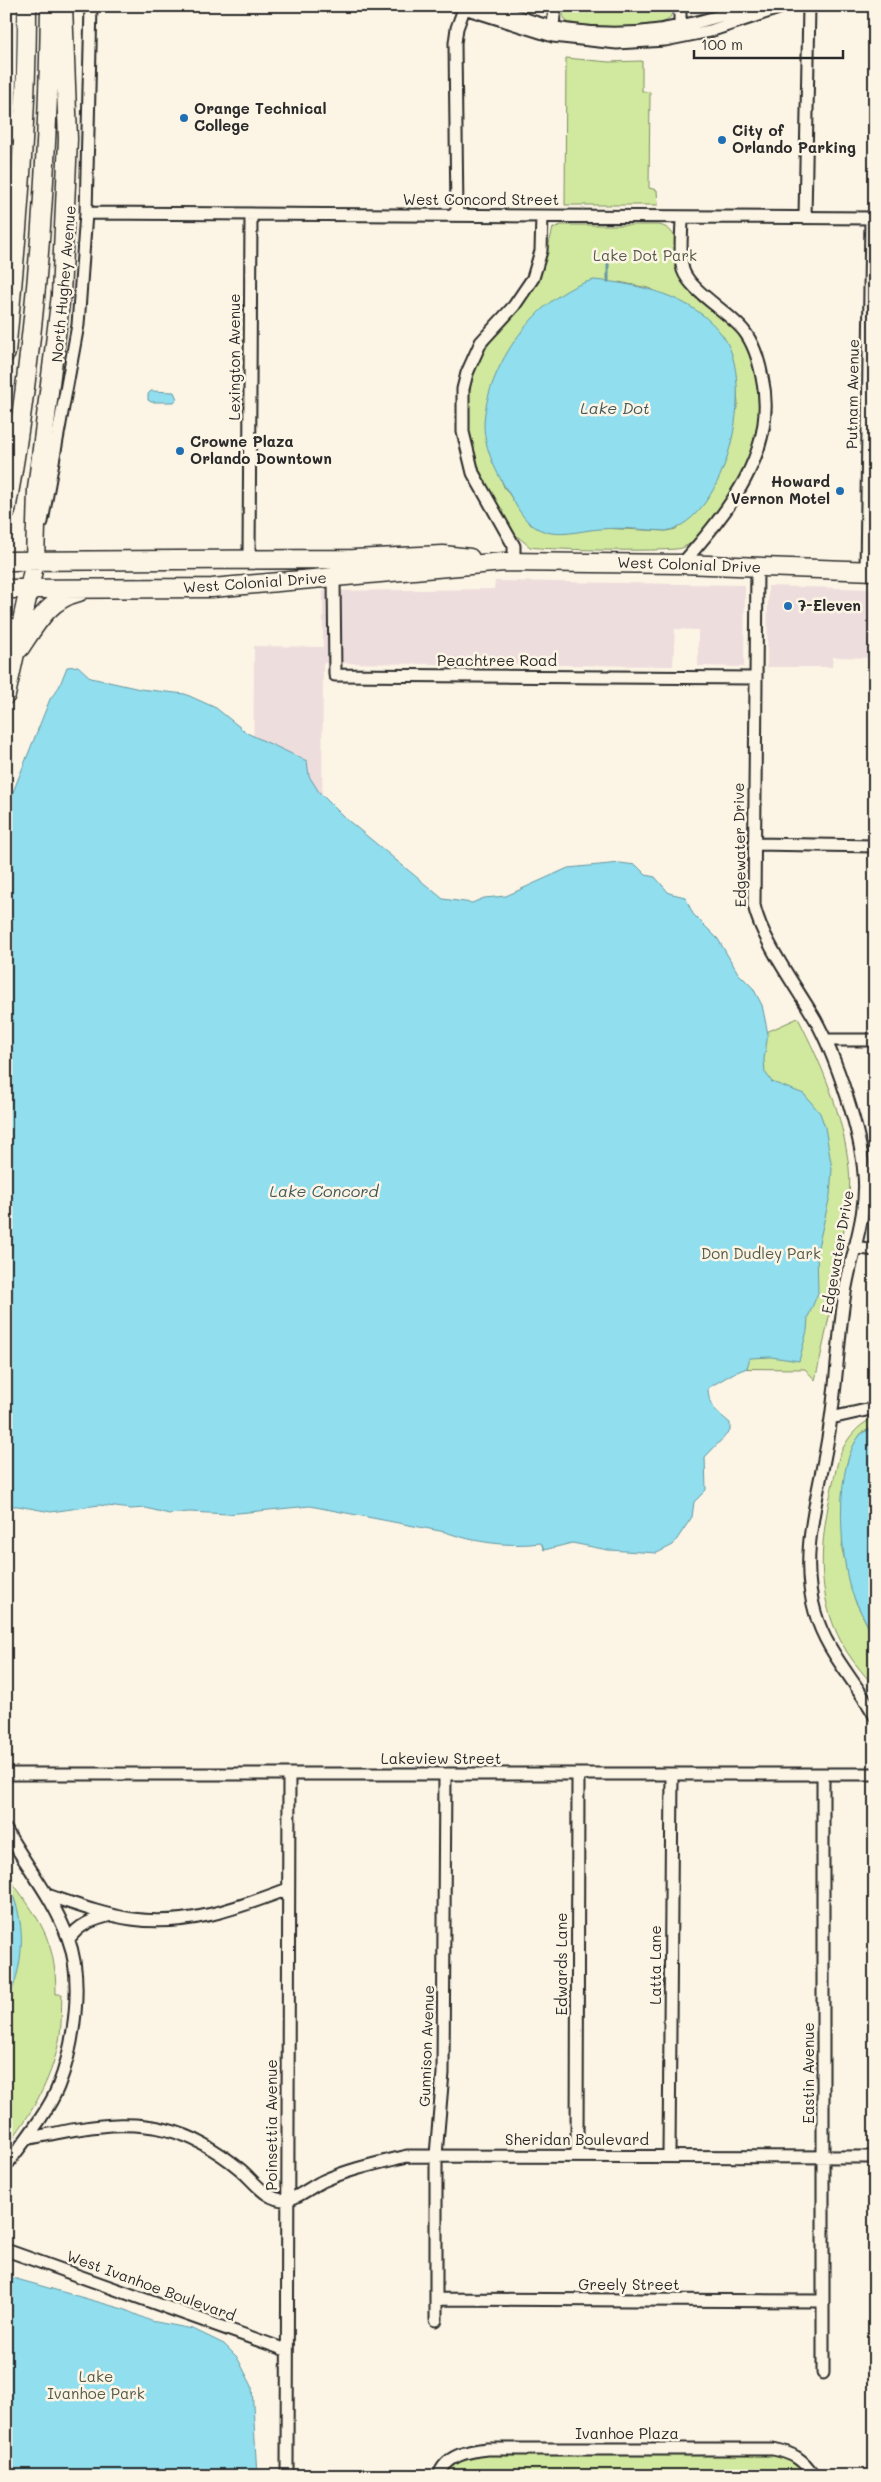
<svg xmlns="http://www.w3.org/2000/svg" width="881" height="2482" viewBox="0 0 881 2482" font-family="Mali,sans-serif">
<rect width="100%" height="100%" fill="#fcf5e5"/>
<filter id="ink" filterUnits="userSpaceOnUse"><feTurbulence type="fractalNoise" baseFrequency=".02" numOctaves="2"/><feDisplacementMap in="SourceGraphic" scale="10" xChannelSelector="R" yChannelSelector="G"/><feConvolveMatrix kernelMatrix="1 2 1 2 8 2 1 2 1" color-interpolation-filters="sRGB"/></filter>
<g filter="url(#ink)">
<!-- built -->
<path fill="#edd" d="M495,581L745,585L744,667L698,666V630L675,629L673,666L323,663L322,829L253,793L254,646L323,647V591L494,589Z
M768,586L875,589V658L833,657L832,667H767Z"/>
<!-- green -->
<path fill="#d0e99e" stroke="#7e8a64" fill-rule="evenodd" d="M563,6H673C673,13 671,19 664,22C649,29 584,27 567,22L563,16Z
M566,58L609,62L642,61V91L650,92L649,188L657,190L658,205H565Z
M561,225H659C687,231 670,262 684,283C702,298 722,313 737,332C767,372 766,430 745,474C741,482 733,491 727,498C715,516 703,539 682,548C671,552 545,550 530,547L510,530L479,469L468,424V402L470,387L480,358L499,328L528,295L545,260L553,228ZM619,282L648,288L691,308L731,354L736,378L738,404L699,510L676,529L666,531L531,525L504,487L485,439Z
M798,1018C822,1065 843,1114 849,1168C852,1194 845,1220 841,1247C834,1292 826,1336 815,1380L805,1369L680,1368L751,1039Z
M875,1418V1428L862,1432L855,1443L847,1463L842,1549L855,1600L875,1641V1688C866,1676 855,1665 847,1652C808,1589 823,1524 839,1457C845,1441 858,1423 875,1418Z
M6,1874C38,1917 56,1938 56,1994H62C61,2009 62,2026 59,2041C51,2081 31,2115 6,2147Z
M480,2454L773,2455L792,2460L809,2476H442L457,2461Z"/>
<!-- water -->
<path fill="#90deee" stroke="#6896a0" d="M594,280C640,284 694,296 723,336C757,383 727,519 666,531C645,530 622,527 601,529C578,530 554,541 532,525C522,518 516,505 510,495C497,475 484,448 484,425C485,368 538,292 594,280Z
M151,391L174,392L177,399L174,402H151L148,400V394Z
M78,666L91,678L140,689L185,694L216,708L247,733L307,761L309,776L319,792L344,817L443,899L472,903L484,898L506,896L568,868L620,863L636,865L646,875L655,877L669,893L685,897L693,914L718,939L738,973L753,988L762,1005L768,1034L764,1059L765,1072L772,1082L804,1094L820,1113L825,1127L832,1169L830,1196L817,1251L818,1293L808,1317L807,1331L799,1361L771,1357L750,1358L747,1368L732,1374L708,1388C708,1406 716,1411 730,1423V1431L705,1457L706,1490L694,1502L692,1517L673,1545L657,1553L608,1550L572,1543L544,1550L541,1543C509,1547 476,1543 445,1532L310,1506L228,1514L189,1512L169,1514L146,1508L131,1509L99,1505L51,1512L18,1506H6V825L11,797L50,699L59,687L67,667Z
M875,1428V1641C867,1622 855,1604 849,1584C840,1548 834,1464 861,1434C864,1431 870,1430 875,1428Z
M6,1881C28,1919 25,1966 6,2004Z
M6,2276L123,2309L151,2321L193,2329L224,2344L237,2357L252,2386L257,2476H6Z"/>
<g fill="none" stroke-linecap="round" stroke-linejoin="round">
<!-- stream -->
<path stroke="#6896a0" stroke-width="3" d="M608,281V261"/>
<!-- minor casing -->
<g stroke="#2b2b2b" stroke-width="15">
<path id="minor" d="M458,6L553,36L617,43L665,40L710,31L785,6
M488,6C514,15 541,26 568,30C636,40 688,27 752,6
M548,28L553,26L555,6
M680,35V6
M86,213L875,218
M457,215L455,43L457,28L464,9
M805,217L809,6
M42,522L78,325L86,213L91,6
M249,560L251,214
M514,562V546L473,473L463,432V389L467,373L481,342L514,306L533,278L541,251L542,216
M682,564C727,512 779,451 762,377C759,361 754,344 744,331C729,312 690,291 683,270C679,254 682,234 682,217
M757,568L754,905C761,939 797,988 815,1019C836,1057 861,1131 864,1174C868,1214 851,1254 845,1293C838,1337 837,1381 830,1425C822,1486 797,1551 815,1612C826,1652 855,1680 875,1716
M866,571L871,218
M334,578L335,675L755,678
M754,844L875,846
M826,1040H875
M854,1247L875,1250
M831,1418L875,1408
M6,1774H875
M823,1774V2373
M6,1830C26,1866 54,1899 68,1938C84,1980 74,2047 58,2087C48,2112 22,2144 6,2166
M47,1895C74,1904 103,1915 132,1919C186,1927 238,1908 288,1889
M69,1939C80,1923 93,1920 111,1915
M26,2139C86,2127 145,2112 203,2144C216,2151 229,2160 241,2170C254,2181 266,2201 287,2200C296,2199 314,2185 323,2181C350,2169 379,2163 407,2156L875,2157
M577,2155L578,1774
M669,2155L672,1774
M6,2250L286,2350
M436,2299L822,2301
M436,2320V2155L443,2073L445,1774
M287,2476L289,1774
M439,2476C445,2455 469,2451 487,2449H773C793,2453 803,2459 814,2476"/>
</g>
<!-- highway casing -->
<g stroke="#2b2b2b" stroke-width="21">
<path id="highway" d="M6,134L8,6
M6,353C17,238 27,122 27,6
M6,511C36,345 48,175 50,6
M6,561L353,559L443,555L470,558
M6,589L212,588L504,562L682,564L875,571
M20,648C36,624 49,599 79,592
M6,695L35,561L37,489L61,295L68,139L63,6"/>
</g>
<!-- minor -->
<use href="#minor" stroke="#fcf5e5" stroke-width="11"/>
<!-- highway -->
<use href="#highway" stroke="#fcf5e5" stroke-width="18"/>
</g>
</g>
<!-- markers -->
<g fill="#1f6fb2" stroke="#fcf5e5" stroke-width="2">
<circle cx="184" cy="118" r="5"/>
<circle cx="722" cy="140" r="5"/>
<circle cx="180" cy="451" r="5"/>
<circle cx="840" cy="491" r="5"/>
<circle cx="788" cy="606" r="5"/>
</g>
<g text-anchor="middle" stroke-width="5" stroke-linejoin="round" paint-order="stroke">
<!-- poi labels -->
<g font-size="15" font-weight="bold" fill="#2b2b2b" stroke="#fcf5e5" text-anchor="start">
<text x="194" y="114">Orange Technical<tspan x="194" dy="17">College</tspan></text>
<text x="732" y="136">City of<tspan x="732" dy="17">Orlando Parking</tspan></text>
<text x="190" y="447">Crowne Plaza<tspan x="190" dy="17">Orlando Downtown</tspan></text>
<text x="830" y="487" text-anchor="end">Howard<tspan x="830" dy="17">Vernon Motel</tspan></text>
<text x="798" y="611">7-Eleven</text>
</g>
<!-- street labels -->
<g font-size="15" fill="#2b2b2b" stroke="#fcf5e5">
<text x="481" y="205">West Concord Street</text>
<text transform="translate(64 284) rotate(-85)" y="5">North Hughey Avenue</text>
<text transform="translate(235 357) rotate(-90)" y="5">Lexington Avenue</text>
<text transform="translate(853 394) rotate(-89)" y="5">Putnam Avenue</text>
<text transform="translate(689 565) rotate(2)" y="5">West Colonial Drive</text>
<text transform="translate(255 583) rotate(-4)" y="5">West Colonial Drive</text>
<text x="497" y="666">Peachtree Road</text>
<text transform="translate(740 845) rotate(-91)" y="5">Edgewater Drive</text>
<text transform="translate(838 1252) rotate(-80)" y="5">Edgewater Drive</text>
<text x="441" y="1764">Lakeview Street</text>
<text transform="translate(562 1964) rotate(-90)" y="5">Edwards Lane</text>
<text transform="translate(656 1965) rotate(-90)" y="5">Latta Lane</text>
<text transform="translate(427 2046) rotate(-88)" y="5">Gunnison Avenue</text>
<text transform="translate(809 2073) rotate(-90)" y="5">Eastin Avenue</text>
<text transform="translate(272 2125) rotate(-90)" y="5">Poinsettia Avenue</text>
<text x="577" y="2145">Sheridan Boulevard</text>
<text x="629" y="2290">Greely Street</text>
<text transform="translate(151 2286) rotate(20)" y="5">West Ivanhoe Boulevard</text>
<text x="627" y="2439">Ivanhoe Plaza</text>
</g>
<!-- park labels -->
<g font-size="15" fill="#545a48" stroke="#fcf5e5">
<text x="645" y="261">Lake Dot Park</text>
<text x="761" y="1259">Don Dudley Park</text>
<text x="96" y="2382">Lake<tspan x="96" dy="17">Ivanhoe Park</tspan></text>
</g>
<!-- water labels -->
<g font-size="16" font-style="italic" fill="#44585c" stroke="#fcf5e5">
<text x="615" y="414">Lake Dot</text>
<text x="324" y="1197">Lake Concord</text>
</g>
</g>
<!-- margin -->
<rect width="881" height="2482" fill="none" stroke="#fcf5e5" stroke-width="25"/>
<rect x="12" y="12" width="856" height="2457" fill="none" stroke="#2b2b2b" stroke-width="2" filter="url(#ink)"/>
<!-- scale -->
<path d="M694 50v8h149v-8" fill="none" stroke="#2b2b2b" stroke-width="2.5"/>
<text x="701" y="50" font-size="15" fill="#2b2b2b" stroke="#fcf5e5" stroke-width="4" paint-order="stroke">100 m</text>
</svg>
